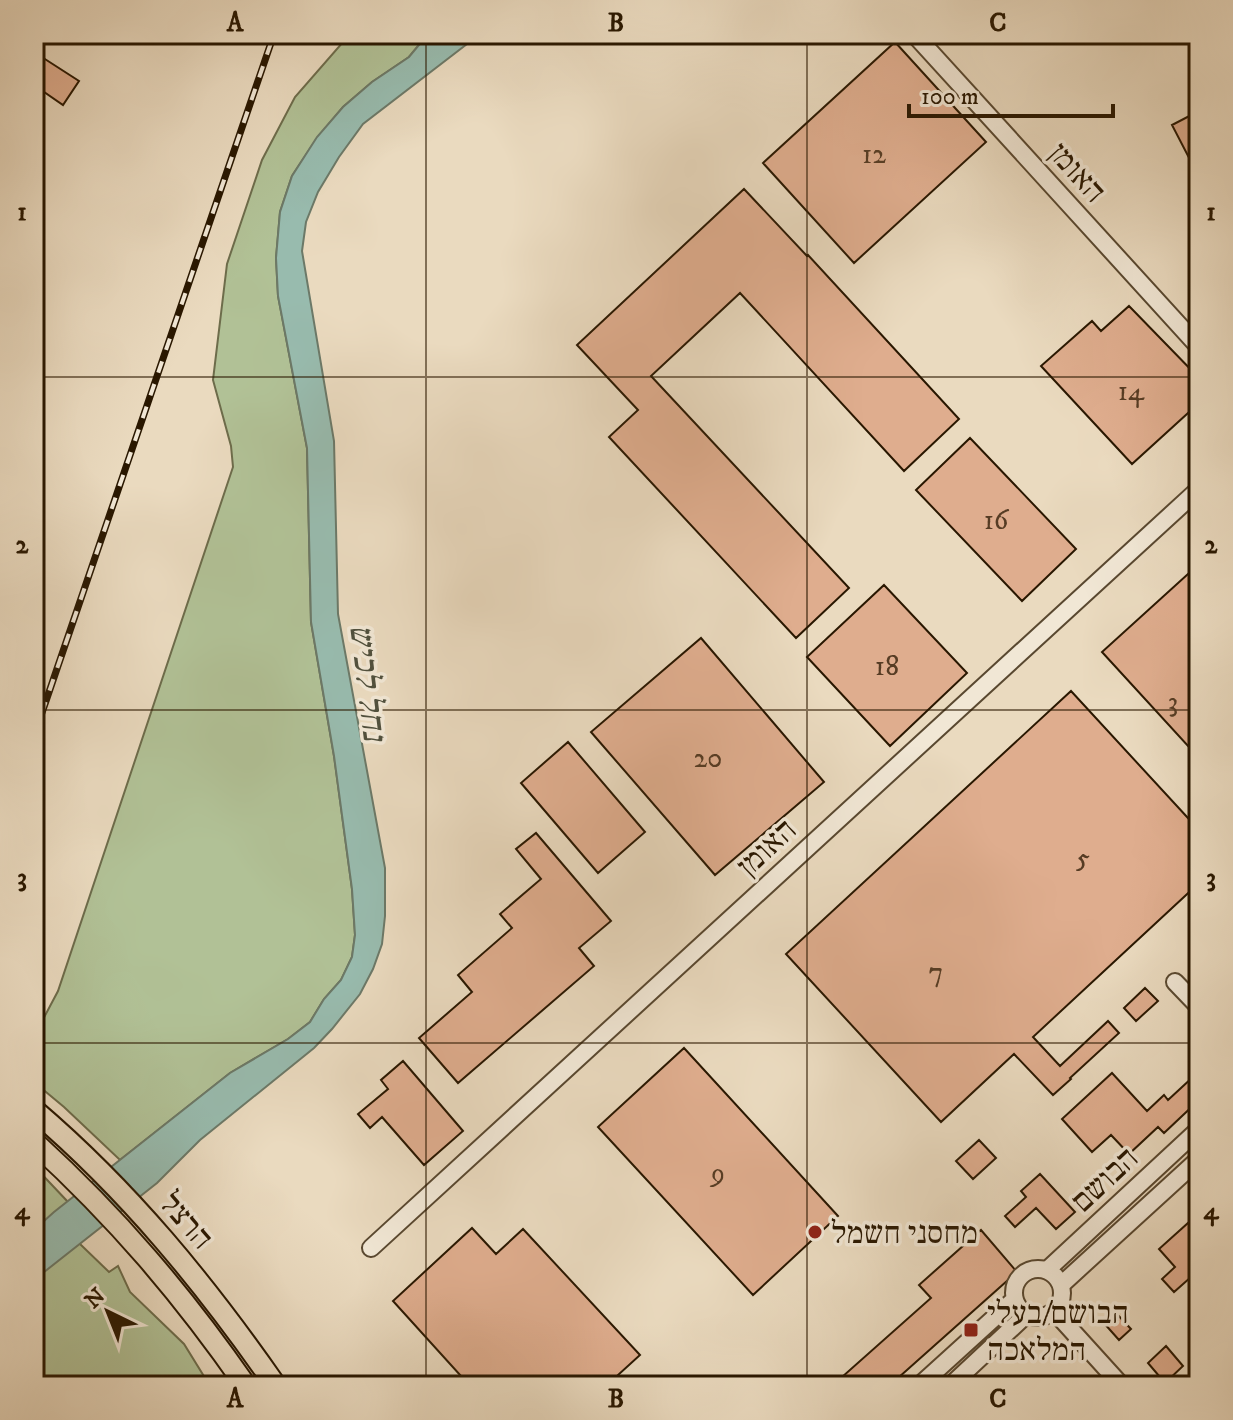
<svg xmlns="http://www.w3.org/2000/svg" width="1233" height="1420" viewBox="0 0 1233 1420" font-family="'IM FELL DW Pica','Frank Ruhl Libre',serif">
<rect width="100%" height="100%" fill="#eadabf"/>
<filter id="stains"><feTurbulence type="fractalNoise" baseFrequency=".0025" numOctaves="4"/><feColorMatrix values="0 0 0 0 .2 0 0 0 0 .09 0 0 0 0 .02 0 0 0 .5 -.17"/></filter>
<radialGradient id="worn" r=".72"><stop offset=".6" stop-color="#630" stop-opacity="0"/><stop offset="1" stop-color="#630" stop-opacity=".3"/></radialGradient>
<!-- green -->
<path fill="#b1c196" stroke="#6d6c4b" stroke-width="2" d="M350,34H428L409,57L372,82L343,107L317,138L292,176L280,212L276,258L278,296L307,448L311,622L334,756L352,889L355,935L352,957L341,980L324,999L310,1022L288,1039L230,1073L120,1160L64,1107L34,1082V1032L39,1027L58,991L233,467L231,446L213,380L227,264L262,160L295,97Z
M34,1166L68,1202L51,1216L109,1272L118,1266L130,1292L184,1344L210,1386H34Z"/>
<!-- water -->
<path fill="#98bbae" stroke="#6c7968" stroke-width="2" d="M428,34H480L363,124L339,157L318,192L306,222L302,251L334,441L338,614L385,868V916L382,944L373,969L360,994L332,1029L314,1048L200,1140L157,1183L34,1280V1230L54,1212L230,1073L288,1039L310,1022L324,999L341,980L352,957L355,935L352,889L334,756L311,622L307,448L278,296L276,258L280,212L292,176L317,137L343,107L372,82L409,57Z"/>
<!-- building -->
<path fill="#dfad8e" stroke="#291700" stroke-width="2" d="M895,42L986,142L854,263L763,163Z
M34,52L79,81L63,105L34,85Z
M1199,111V177L1172,125Z
M744,189L807,256L808,255L959,419L904,471L740,293L651,376L849,588L796,638L609,437L638,410L577,345Z
M1129,306L1199,378V403L1132,464L1041,366L1092,321L1101,331Z
M970,438L1076,549L1022,601L916,490Z
M1199,564V758L1102,652Z
M884,585L967,673L890,746L807,657Z
M701,638L824,782L715,875L591,732Z
M1071,691L1199,830V883L1033,1037L1060,1066L1108,1021L1119,1033L1070,1078L1071,1079L1053,1095L1014,1054L941,1122L786,954Z
M568,742L645,832L598,873L521,783Z
M536,833L611,921L579,948L594,966L458,1083L419,1038L472,992L458,975L512,928L500,914L541,879L516,849Z
M1145,988L1158,1001L1136,1021L1124,1008Z
M684,1048L838,1216L753,1295L598,1127Z
M403,1061L463,1131L424,1165L382,1117L370,1128L358,1114L388,1089L381,1080Z
M1112,1073L1147,1111L1164,1095L1168,1100L1194,1076L1199,1082V1100L1164,1133L1158,1127L1129,1154L1111,1135L1092,1152L1062,1119Z
M979,1140L996,1158L973,1179L956,1161Z
M1040,1174L1075,1212L1056,1229L1036,1208L1015,1227L1005,1216L1026,1197L1021,1191Z
M1188,1223L1199,1235V1251L1190,1259L1199,1270L1174,1292L1162,1279L1175,1267L1159,1249Z
M472,1228L496,1254L523,1229L640,1355L606,1386H470L393,1301Z
M981,1230L1017,1272L889,1386H850L842,1377L931,1298L919,1285Z
M1115,1312L1131,1329L1119,1340L1103,1322Z
M1166,1346L1183,1366L1165,1383L1148,1363Z"/>
<g fill="none" stroke-linecap="round" stroke-linejoin="round">
<!-- minor casing -->
<g stroke="#594830" stroke-width="20">
<path id="minor" d="M914,34L1199,347
M1175,982L1199,1007
M371,1248L1199,489
M1014 1293a24 24 0 1 1 48 0a24 24 0 1 1-48 0Z
M1047,1270L1199,1129
M1061,1285L1199,1159
M1054,1311L1122,1386
M919,1386L1015,1299
M950,1386L1027,1314"/>
</g>
<!-- major casing -->
<g stroke="#291700" stroke-width="24">
<path id="major" d="M34,1110C129,1191 205,1284 276,1386
M34,1142C117,1218 182,1294 246,1386"/>
</g>
<!-- minor -->
<use href="#minor" stroke="#f1e7d5" stroke-width="16"/>
<!-- major -->
<use href="#major" stroke="#eadabf" stroke-width="20"/>
<!-- rail casing -->
<g stroke="#291700" stroke-width="7">
<path id="rail" d="M34,736L274,34"/>
</g>
<!-- rail -->
<use href="#rail" stroke="#f1e7d5" stroke-width="4" stroke-dasharray="12" stroke-linecap="butt"/>
</g>
<!-- grid -->
<path fill="none" stroke="#291700" stroke-width="2" stroke-opacity="0.55" d="M426,34V1386M807,34V1386M34,377H1199M34,710H1199M34,1043H1199"/>
<!-- markers -->
<g fill="#8f2418" stroke="#f1e7d5" stroke-width="3">
<circle cx="815" cy="1232" r="8"/>
<rect x="963" y="1322" width="16" height="16" rx="4"/>
</g>
<g text-anchor="middle" stroke-width="7" stroke-linejoin="round" paint-order="stroke">
<!-- number labels -->
<g font-size="28" fill="#563c24">
<text x="874" y="163">12</text>
<text x="1131" y="400">14</text>
<text x="996" y="529">16</text>
<text x="887" y="675">18</text>
<text x="1173" y="711">3</text>
<text x="708" y="767">20</text>
<text x="1083" y="867">5</text>
<text x="936" y="981">7</text>
<text x="718" y="1182">9</text>
</g>
<!-- street labels -->
<g font-size="32" fill="#291700" stroke="#f1e7d5">
<text transform="translate(1078 172) rotate(48)" y="11">האומן</text>
<text transform="translate(766 847) rotate(-43)" y="11">האומן</text>
<text transform="translate(1104 1179) rotate(-43)" y="11">הבושם</text>
<text transform="translate(187 1220) rotate(49)" y="11">הרצל</text>
</g>
<!-- poi labels -->
<g font-size="32" fill="#291700" stroke="#f1e7d5" text-anchor="start">
<text x="831" y="1243">מחסני חשמל</text>
<text x="987" y="1323">הבושם/בעלי<tspan x="987" dy="37">המלאכה</tspan></text>
</g>
<!-- water labels -->
<g font-size="34" font-style="italic" fill="#50503d" stroke="#f1e7d5">
<text transform="translate(369 682) rotate(83)" y="12">נחל לכיש</text>
</g>
</g>
<!-- margin -->
<rect width="1233" height="1420" fill="none" stroke="#eadabf" stroke-width="88"/>
<!-- north arrow -->
<g transform="translate(108 1312) rotate(317)" stroke="#f1e7d5" stroke-width="6" paint-order="stroke">
<path d="M0-6L14 30L0 20L-14 30Z" fill="#291700"/>
<text y="-12" font-size="22" font-weight="bold" text-anchor="middle" fill="#291700">N</text>
</g>
<!-- scale -->
<path d="M909 104v12h204v-12" fill="none" stroke="#291700" stroke-width="4"/>
<text x="921" y="104" font-size="24" fill="#291700" stroke="#f1e7d5" stroke-width="6" paint-order="stroke">100 m</text>
<rect x="44" y="44" width="1145" height="1332" fill="none" stroke="#291700" stroke-width="3"/>
<g font-size="26" text-anchor="middle" font-weight="bold" fill="#291700">
<text x="235" y="31">A</text>
<text x="616" y="31">B</text>
<text x="998" y="31">C</text>
<text x="22" y="220">1</text>
<text x="1211" y="220">1</text>
<text x="22" y="553">2</text>
<text x="1211" y="553">2</text>
<text x="22" y="886">3</text>
<text x="1211" y="886">3</text>
<text x="22" y="1219">4</text>
<text x="1211" y="1219">4</text>
<text x="235" y="1407">A</text>
<text x="616" y="1407">B</text>
<text x="998" y="1407">C</text>
</g>
<rect width="100%" height="100%" filter="url(#stains)"/>
<rect width="100%" height="100%" fill="url(#worn)"/>
</svg>
